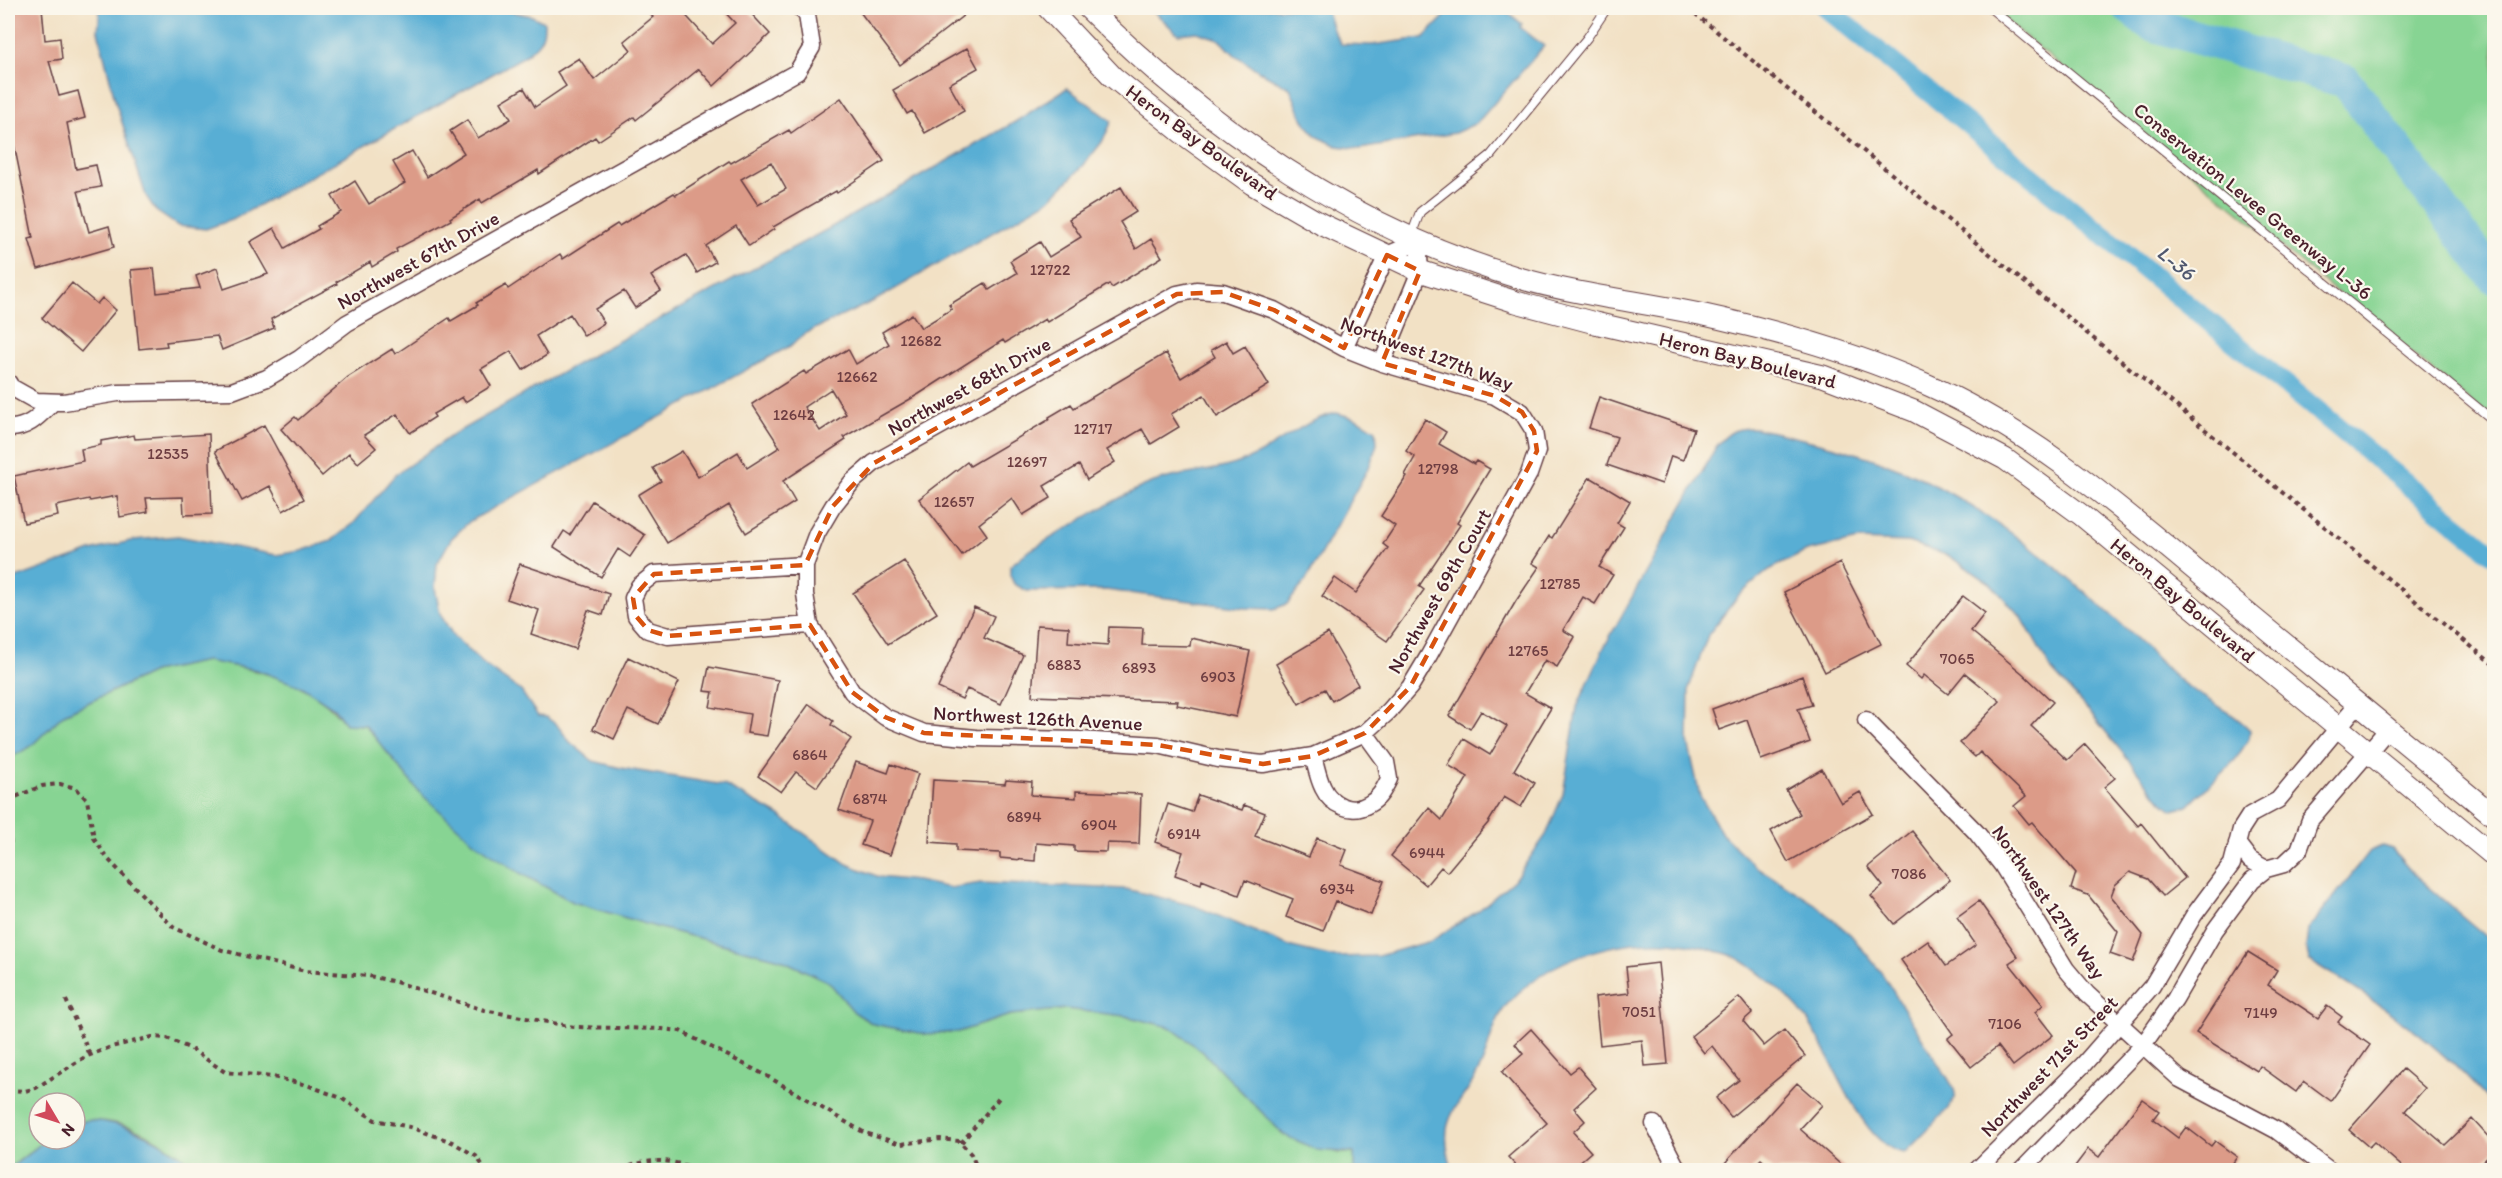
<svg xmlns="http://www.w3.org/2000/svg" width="2502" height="1178" viewBox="0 0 2502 1178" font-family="Itim,sans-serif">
<rect width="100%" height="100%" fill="#fbf7ec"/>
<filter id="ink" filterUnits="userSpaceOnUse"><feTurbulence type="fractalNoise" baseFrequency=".0167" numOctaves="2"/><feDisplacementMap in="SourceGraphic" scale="12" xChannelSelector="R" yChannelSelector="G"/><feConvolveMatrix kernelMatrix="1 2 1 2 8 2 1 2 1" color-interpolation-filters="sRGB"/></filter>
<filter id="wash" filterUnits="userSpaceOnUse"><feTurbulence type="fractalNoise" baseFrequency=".008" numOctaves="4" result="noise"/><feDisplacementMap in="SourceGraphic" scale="24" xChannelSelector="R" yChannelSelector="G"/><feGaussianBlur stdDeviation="1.35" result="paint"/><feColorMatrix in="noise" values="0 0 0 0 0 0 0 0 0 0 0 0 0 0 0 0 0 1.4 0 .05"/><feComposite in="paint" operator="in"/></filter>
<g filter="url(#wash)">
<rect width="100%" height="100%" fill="#f2e1c5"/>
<!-- green -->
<path fill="#87d493" stroke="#687a5f" stroke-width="1.5" d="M1990,8H2494V421Z
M206,661C256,669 314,680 345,724L365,725L420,793L573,902L656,927L780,959L829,982L854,1012L873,1024L925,1034L958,1032L1010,1015L1066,1009L1125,1016L1170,1027L1203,1052L1284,1135L1339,1153H1354V1170H201C165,1143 122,1112 75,1123V1103H39V1139H47L8,1169V759L30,747L64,714L153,672Z"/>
<!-- water -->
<path fill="#58aed4" stroke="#516680" stroke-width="1.5" d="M100,8H494L532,16L544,22C545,40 537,46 523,57L234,219L206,229L178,226L156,211L146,196L116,104L98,31Z
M1150,8H1326L1333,30L1341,44L1372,45L1423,38L1453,8H1502L1522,24L1520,27L1544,46L1477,123L1455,133L1360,149L1337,146L1316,136L1303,120L1290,88L1259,71L1235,55L1218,39L1197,32L1178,34Z
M1067,88L1112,121L1102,142L1083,166L1049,200L876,300L806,333L790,346L470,521L451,539L437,564L435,588L440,614L454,637L486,666L521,691L538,716L546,717L557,725L570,742L593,761L621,768L724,785L778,815L847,864L879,877L917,881L950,888L981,883L1126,889L1195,906L1292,947L1334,957L1378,956L1431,941L1478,911L1514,880L1546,835L1563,794L1577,707L1603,649L1716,447C1728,432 1736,427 1755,428C1811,441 1869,453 1921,478C2000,517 2069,576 2133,635C2149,650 2163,666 2179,680C2201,698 2230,709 2250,730L2249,739L2235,760L2188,806L2173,810L2161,801L2094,717L2051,669L2022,618L1990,583L1949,556L1908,542L1859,540L1807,551L1769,570L1738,596L1708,635L1689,688L1688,742L1700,796L1722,834L1755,866L1815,904L1851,935L1881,972L1954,1089C1954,1089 1956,1098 1955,1098C1954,1106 1913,1144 1905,1153C1860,1148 1831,1050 1806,1018C1797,1006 1785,994 1774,985C1763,976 1750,965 1737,958C1731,954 1723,953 1716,951C1648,929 1560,948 1510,1001C1495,1017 1491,1039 1484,1059C1466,1107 1432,1111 1453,1170H1354V1153L1317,1150L1284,1135L1203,1052L1170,1027L1125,1016L1066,1009L1010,1015L958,1032L925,1034L873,1024L854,1012L829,982L780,959L656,927L573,902L520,873L474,842L420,793L365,725L345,724L334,708L302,687L257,670L206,661L153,672L64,714L30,747L8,759V581L91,551L134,540L178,536L276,555L301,551L331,541L353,524L395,475L454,434L598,352L828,229L1015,122Z
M1336,413C1351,417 1363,420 1376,430L1377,444L1370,465L1305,582L1287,604L1274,609L1244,608L1106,590L1027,591L1014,584L1010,575V566L1027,552C1066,530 1104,504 1144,486C1176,471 1214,474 1246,460C1278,447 1302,420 1336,413Z
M2382,846L2392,849L2415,876L2494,943V1107C2441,1044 2378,1002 2309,960L2306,947L2308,930L2370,851Z
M89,1120C132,1122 167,1145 201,1170H8L47,1139H75V1123Z"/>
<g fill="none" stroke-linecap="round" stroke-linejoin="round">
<!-- canal -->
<path stroke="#58aed4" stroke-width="20" d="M1826,8L2494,555"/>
<!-- river -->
<path stroke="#58aed4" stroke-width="34" d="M2130,8L2151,24L2345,81L2494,277"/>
</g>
<g id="blocks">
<!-- building -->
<path fill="#dc9b88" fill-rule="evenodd" d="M8,8H42L45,40L60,38L62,59L49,61L59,96L78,91L85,118L67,123L76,169L96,165L101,187L78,191L89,232L109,226L114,247L38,269L29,239L33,238L13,139L8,140Z
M643,8H679L712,44L735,23L721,8H746L770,34L714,86L699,69L636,120L634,117L598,141L595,137L539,174L538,170L482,203L480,199L450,218L451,220L396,249L397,252L372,267L370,262L336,282L337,284L271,319L274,328L222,350L217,336L166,342L167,346L139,349L131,270L154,268L157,293L200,288L196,276L217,268L224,289L268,274L250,242L274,228L285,248L319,229L317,226L341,212L332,196L355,181L369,204L405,183L393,162L412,151L427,177L464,153L450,131L467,120L478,138L511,119L501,102L524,88L535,107L566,86L557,72L579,58L594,80L631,50L624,41L653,17Z
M857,8H973L900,65Z
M967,48L978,68L949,84L964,111L925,133L912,111L907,114L893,90Z
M841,98L884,161L837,193L836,191L773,227L774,229L749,246L736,226L706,246L715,262L697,273L686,255L651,276L661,291L635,308L624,291L595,309L604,323L584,336L570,314L536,336L547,355L523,370L511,351L481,369L491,386L465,402L462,397L433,414L435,417L410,433L397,414L364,435L376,448L358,463L349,453L322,476L281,429L295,417L298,420L348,377L392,349L395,354L449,318L451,321L478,305L476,303L506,285L508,289L560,254L563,259L617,224L619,226L674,193L676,195L729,161L731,163L789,130L791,133ZM771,162L786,189L758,205L741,179Z
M1121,187L1136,212L1120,222L1136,249L1151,239L1162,257L1112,288L1109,284L1047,322L1045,319L1005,343L1003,340L919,394L844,437L846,440L783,481L795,502L746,533L729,505L667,543L638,495L661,481L653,468L682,451L698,477L738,452L747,468L780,447L752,404L804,371L806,374L848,349L856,364L889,344L882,332L912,314L921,328L952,309L949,305L985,283L989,290L1017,273L1010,261L1040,242L1049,257L1081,237L1069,219ZM831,389L846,414L820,431L804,407Z
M72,283L97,304L102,298L116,310L81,352L42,318Z
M1226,341L1233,353L1245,346L1269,385L1217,417L1204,395L1171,414L1179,427L1151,444L1142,429L1107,450L1115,462L1087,480L1079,465L1044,486L1051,498L1023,515L1012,498L979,524L987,535L962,555L919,499L967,462L970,466L1050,419L1049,417L1071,404L1074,408L1166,353L1181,378L1215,357L1211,350Z
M1599,397L1694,429L1683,460L1671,456L1662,484L1607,465L1617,437L1589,428Z
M1425,419L1446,432L1439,444L1474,464L1476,461L1490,469L1457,523L1460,525L1419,586L1424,590L1387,641L1322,596L1335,578L1356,593L1388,548L1383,544L1395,526L1381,516L1407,476L1405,475L1415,457L1406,451Z
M264,425L304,499L283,511L270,486L242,501L215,451Z
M209,434L212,514L184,515L183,497L146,498L148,512L120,517L117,496L90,501L89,499L56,506L58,516L24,523L14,476L83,461L81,449L101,445V441L134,435L135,439Z
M1590,477L1630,501L1617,523L1624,527L1599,567L1613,575L1595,604L1583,597L1563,630L1575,637L1557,667L1545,660L1525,693L1551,708L1514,770L1535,783L1521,807L1504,797L1488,823L1447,872L1441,867L1426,885L1391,856L1429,808L1442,820L1468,777L1448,765L1464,739L1490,755L1507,726L1481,711L1470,729L1449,716L1516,601L1539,567L1532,563L1549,536L1552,538Z
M592,501L645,535L630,557L618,549L601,577L554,547L564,531L570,535Z
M904,561L937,613L888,644L853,593Z
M1840,563L1881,644L1825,672L1784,592Z
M520,564L609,594L603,615L588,610L575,649L531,634L539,610L507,599Z
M1963,596L1985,613L1971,631L2022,673L2053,702L2031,726L2067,760L2085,744L2115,778L2104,787L2138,826L2141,823L2185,878L2163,896L2148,879L2130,872L2115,885L2111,896L2143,935L2133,962L2110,954L2118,932L2088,895L2071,889L2076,873L2032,822L2029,824L2014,806L2026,796L1980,752L1975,757L1960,743L2000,701L1965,673L1948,694L1924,675L1921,679L1906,666Z
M974,607L994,616L984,638L1023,655L1001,704L967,689L962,699L938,688Z
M1037,625L1069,627L1068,642L1108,645L1109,627L1143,628L1142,645L1190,646L1191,638L1250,651L1236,717L1177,705L1178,701L1032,696Z
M1328,633L1358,685L1332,701L1325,689L1299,704L1276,664Z
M628,657L679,682L658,724L628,710L614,739L593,729Z
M709,667L778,680L767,736L747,733L750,714L710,707L713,692L704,691Z
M1802,676L1812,705L1798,709L1810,742L1761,760L1747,720L1719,730L1712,709Z
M809,704L833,721L831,725L851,739L817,787L796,772L781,792L758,776Z
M856,762L888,773L891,764L918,774L890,855L861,845L870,821L839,810Z
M1822,769L1841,803L1860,792L1873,814L1788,862L1771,831L1800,814L1786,790Z
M933,780L1005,784L1006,780L1032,782L1031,795L1076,798V791L1141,794L1139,844L1107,843L1106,852L1074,851V846L1036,843L1035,861L1000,858V853L956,851V844L929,842Z
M1198,795L1242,810L1244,805L1265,813L1255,836L1309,857L1317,838L1347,850L1341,865L1384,881L1371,915L1335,901L1323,931L1286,917L1293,899L1245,880L1239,895L1202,880L1201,884L1175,875L1183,852L1155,842L1168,804L1192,812Z
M1912,831L1950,880L1894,924L1871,896L1883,886L1868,867Z
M1979,901L2018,957L2009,963L2043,1005L2035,1012L2053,1035L2013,1066L1998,1046L1971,1067L1948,1038L1953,1034L1901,960L1928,941L1946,966L1976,945L1957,917Z
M2248,952L2277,970L2268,985L2318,1018L2327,1006L2342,1017L2338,1022L2370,1045L2331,1101L2304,1081L2296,1092L2260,1066L2257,1071L2196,1033Z
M1658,963L1668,1064L1645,1066L1642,1040L1600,1045L1595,997L1629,993L1626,967Z
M1739,997L1752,1013L1743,1021L1764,1046L1784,1030L1805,1056L1731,1117L1716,1098L1739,1080L1712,1046L1704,1053L1691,1036Z
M1531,1029L1570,1073L1578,1067L1596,1088L1574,1108L1585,1121L1573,1132L1591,1152L1570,1170H1520L1508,1157L1547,1123L1502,1072L1523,1054L1515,1044Z
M2403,1069L2425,1088L2405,1111L2445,1145L2472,1119L2494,1143V1151L2474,1170H2406L2374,1142L2369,1147L2349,1130Z
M1797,1083L1822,1105L1800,1129L1847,1170H1773L1761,1159L1750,1170H1733L1725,1163Z
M2142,1099L2159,1111L2153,1119L2178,1138L2186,1127L2211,1146L2215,1141L2237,1157L2228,1170H2072L2088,1149L2099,1157Z"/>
</g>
</g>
<g filter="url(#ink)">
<use href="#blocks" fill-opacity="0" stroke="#633c42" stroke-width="1.5"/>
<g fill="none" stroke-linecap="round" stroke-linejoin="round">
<!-- service casing -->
<g stroke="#633c42" stroke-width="10">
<path id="service" d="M1990,8L2494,421
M1417,238L1414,228L1420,212L1491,155L1587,38L1607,8"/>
</g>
<!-- minor casing -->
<g stroke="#633c42" stroke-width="19">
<path id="minor" d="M1196,290L1223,292L1274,310L1344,348L1382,363L1495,396L1522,412L1534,431L1537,451L1529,474L1428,657L1410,687L1389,711L1365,733L1313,756L1263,764L1218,759L1158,745L1079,740L976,738L924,733L885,717L852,692L810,625L805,594V565L817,533L833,506L852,482L874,463L1177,294Z
M1344,348L1387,255L1418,242L1420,271L1382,363
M8,382L11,387L36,401L64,402L118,393L232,391L267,378L299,359L347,323L797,72L812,47L807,15L800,8
M8,428C28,429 39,416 53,402
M805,565L654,574L639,586L633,598L636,616L648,630L668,636L810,625
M1866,720L1976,832L2002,865L2066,969L2087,994L2180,1079L2276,1130L2329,1170
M1313,756C1316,766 1318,778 1323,788C1331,805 1352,815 1369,804C1379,799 1384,789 1389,779L1386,762L1365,733
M2237,843L2250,860L2266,869
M1654,1124L1678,1170
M1977,1170L2083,1065L2152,986L2194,915L2232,864L2241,829L2250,815L2278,800L2358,704
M2022,1170L2143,1045L2175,999L2215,930L2252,880L2266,869L2284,864L2299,850L2310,820L2388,729"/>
</g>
<!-- tertiary casing -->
<g stroke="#633c42" stroke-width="23">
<path id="tertiary" d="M1048,8L1113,77L1186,136L1252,184L1321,224L1420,271L1516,302L1595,323L1823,376L1914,411L2005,459L2080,514L2494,856
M1088,8C1209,128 1354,229 1519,278C1585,297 1655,303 1722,319C1792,335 1862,356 1928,385C2034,432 2123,510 2212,584C2306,661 2400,739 2494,816"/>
</g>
<!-- path -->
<path stroke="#633c42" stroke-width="4" stroke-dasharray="4.5 4.5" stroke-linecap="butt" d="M1688,8L2494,665
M8,800L42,786L60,784L76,788L87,800L94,838L107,858L173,927L222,950L305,971L369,976L396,982L484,1010L574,1027L662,1029L680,1031L765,1075L865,1133L901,1144L940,1139L959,1141L971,1154L978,1170
M8,830L11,844
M66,1000L90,1055
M8,1090L25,1091L36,1088L85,1057L111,1047L152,1037L167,1038L191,1049L225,1072L273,1077L307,1085L341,1098L375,1120L410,1127L452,1142L476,1156L486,1170
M961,1143L999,1098
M622,1170C649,1156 672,1160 700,1170"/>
<!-- service -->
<use href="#service" stroke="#fff" stroke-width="8"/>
<!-- minor -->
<use href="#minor" stroke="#fff" stroke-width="16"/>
<!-- tertiary -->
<use href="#tertiary" stroke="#fff" stroke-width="21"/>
</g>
</g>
<!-- marked area -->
<path fill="none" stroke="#d8530f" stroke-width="4.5" stroke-dasharray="12 8" stroke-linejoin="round" d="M1387,255L1420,271L1382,363L1495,396L1522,412L1534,431L1537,451L1410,687L1365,733L1313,756L1263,764L1158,745L924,733L885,717L852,692L810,625L668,636L648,630L636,616L633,598L654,574L805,565L833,506L874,463L1177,294L1223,292L1274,310L1344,348Z"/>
<g text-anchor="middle" stroke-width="4.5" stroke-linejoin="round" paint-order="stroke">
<!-- number labels -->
<g font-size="16" fill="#6e3e42">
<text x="1050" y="275">12722</text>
<text x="921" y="346">12682</text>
<text x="857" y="382">12662</text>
<text x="794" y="420">12642</text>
<text x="1093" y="434">12717</text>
<text x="168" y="459">12535</text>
<text x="1027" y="467">12697</text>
<text x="1438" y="474">12798</text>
<text x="954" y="507">12657</text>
<text x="1560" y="589">12785</text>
<text x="1528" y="656">12765</text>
<text x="1957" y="664">7065</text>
<text x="1064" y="670">6883</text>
<text x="1139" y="673">6893</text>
<text x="1218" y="682">6903</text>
<text x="810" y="760">6864</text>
<text x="870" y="804">6874</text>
<text x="1024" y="822">6894</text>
<text x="1099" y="830">6904</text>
<text x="1184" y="839">6914</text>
<text x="1427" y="858">6944</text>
<text x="1909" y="879">7086</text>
<text x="1337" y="894">6934</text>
<text x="1639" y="1017">7051</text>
<text x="2261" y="1018">7149</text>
<text x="2005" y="1029">7106</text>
</g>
<!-- street labels -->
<g font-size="20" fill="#4a1f2b" stroke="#fbf7ec">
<text transform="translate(1202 142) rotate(36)" y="7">Heron Bay Boulevard</text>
<text transform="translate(2253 201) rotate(39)" y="7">Conservation Levee Greenway L-36</text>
<text transform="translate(418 260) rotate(-29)" y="7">Northwest 67th Drive</text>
<text transform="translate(1427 353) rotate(20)" y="7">Northwest 127th Way</text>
<text transform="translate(1748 360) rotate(14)" y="7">Heron Bay Boulevard</text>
<text transform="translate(969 386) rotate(-29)" y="7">Northwest 68th Drive</text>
<text transform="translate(1439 591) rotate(-60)" y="7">Northwest 69th Court</text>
<text transform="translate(2183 600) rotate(40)" y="7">Heron Bay Boulevard</text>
<text transform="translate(1038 718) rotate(3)" y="7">Northwest 126th Avenue</text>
<text transform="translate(2049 902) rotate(55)" y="7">Northwest 127th Way</text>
<text transform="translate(2049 1066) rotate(-46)" y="7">Northwest 71st Street</text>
</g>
<!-- water labels -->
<g font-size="21" font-style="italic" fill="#50586f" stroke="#fbf7ec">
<text transform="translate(2176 263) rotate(39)" y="7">L-36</text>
</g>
</g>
<!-- margin -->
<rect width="2502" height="1178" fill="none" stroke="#fbf7ec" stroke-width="30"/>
<!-- north arrow -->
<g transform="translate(57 1121) rotate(129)"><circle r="28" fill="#fbf7ec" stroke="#b4a19f" stroke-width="1.5"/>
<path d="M0-4.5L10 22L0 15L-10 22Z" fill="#d1495b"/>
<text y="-9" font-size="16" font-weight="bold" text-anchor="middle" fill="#4a1f2b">N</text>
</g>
</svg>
